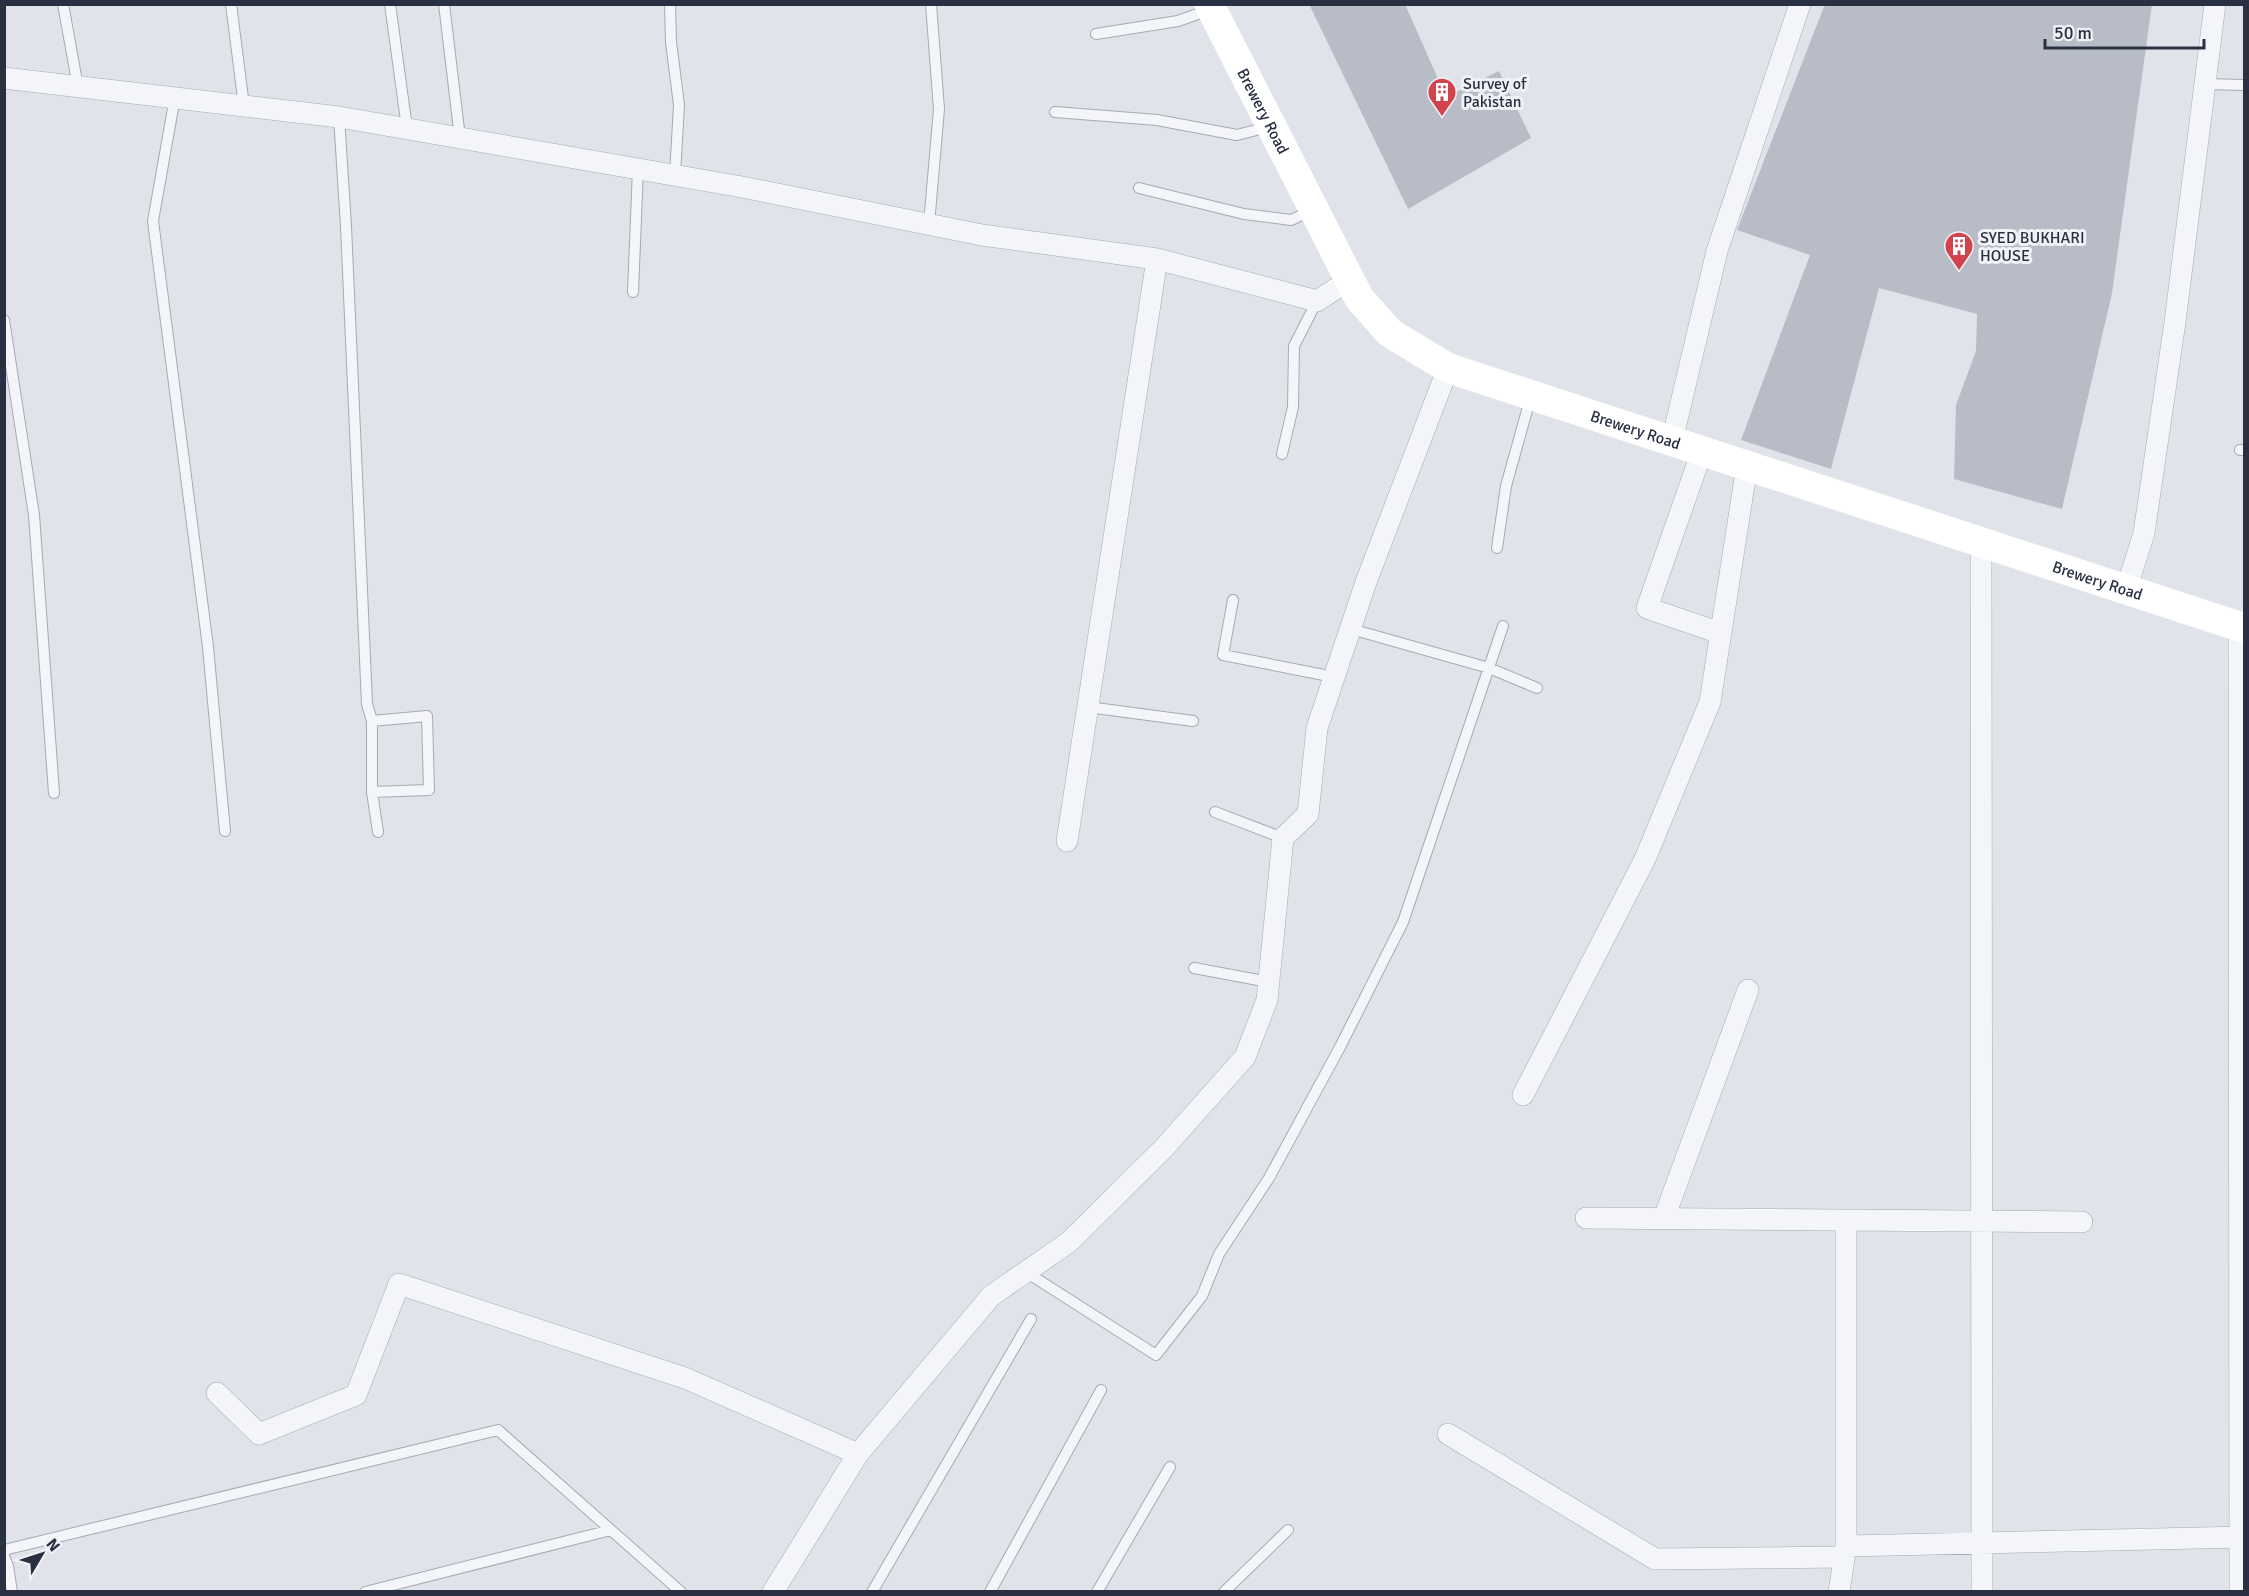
<svg xmlns="http://www.w3.org/2000/svg" width="2249" height="1596" viewBox="0 0 2249 1596" font-family="Signika,sans-serif">
<rect width="100%" height="100%" fill="#e0e3ea"/>
<!-- building -->
<path fill="#b8bcc7" d="M1309,4H1405L1446,97L1499,71L1531,138L1408,209Z
M1825,4H2152L2112,293L2062,509L1954,479L1956,405L1976,351L1977,314L1879,288L1831,469L1741,440L1810,255L1737,230Z"/>
<g fill="none" stroke-linecap="round" stroke-linejoin="round">
<!-- lane casing -->
<g stroke="#a5aab4" stroke-width="12">
<path id="lane" d="M63,4L78,87
M231,4L244,106
M390,4L407,128
M444,4L460,138
M670,4L671,42L679,105L675,175
M1096,34L1178,21L1209,10
M2205,84L2244,85
M175,97L153,221L208,647L225,831
M1055,112L1157,120L1237,135L1271,126
M339,117L346,226L367,704L372,721L427,716L429,790L372,792V721
M1139,188L1244,214L1291,220L1313,210
M929,224L939,109L931,4
M633,292L638,169
M4,320L34,515L54,793
M2240,450H2244
M1282,454L1293,407L1294,346L1317,301
M1497,548L1506,486L1531,396
M1233,600L1223,655L1334,677
M1351,629L1489,668L1537,688
M1088,707L1193,721
M372,792L378,832
M1215,812L1283,838
M1194,968L1269,982
M1026,1272L1156,1355L1202,1296L1219,1254L1269,1178L1340,1047L1403,922L1503,626
M4,1550L498,1430L681,1592
M4,1556L8,1566L12,1592
M365,1592L611,1530
M872,1592L1031,1319
M990,1592L1101,1390
M1097,1592L1170,1467
M1224,1592L1288,1530"/>
</g>
<!-- street casing -->
<g stroke="#a5aab4" stroke-width="22">
<path id="street" d="M4,78L339,117L742,187L982,235L1157,259L1317,301L1349,280
M1672,441L1717,251L1800,4
M1702,451L1647,608L1720,633
M1981,542L1982,1592
M2126,590L2144,533L2175,322L2215,4
M2239,626L2240,1592
M1067,841L1157,259
M1523,1095L1645,859L1710,702L1747,466
M1586,1218L2082,1222
M1664,1218L1748,990
M217,1393L259,1434L356,1395L399,1284L685,1378L858,1454
M1448,1434L1655,1559L1844,1557
M1846,1546L2244,1537
M773,1592L858,1454L991,1296L1069,1242L1164,1148L1245,1057L1267,1000L1283,838L1308,814L1317,728L1366,582L1448,368
M1839,1592L1846,1546V1221"/>
</g>
<!-- lane -->
<use href="#lane" stroke="#f3f5f8" stroke-width="10"/>
<!-- street -->
<use href="#street" stroke="#f3f5f8" stroke-width="21"/>
<!-- secondary -->
<path stroke="#fff" stroke-width="30" id="s1" d="M1209,4L1359,298L1390,333L1448,368L2244,628"/>
</g>
<!-- icons -->
<defs>
<g id="building-pin" transform="scale(1.5)"><path d="M0 17L-7.5 6A9.5 9.5 0 1 1 7.5 6Z" fill="#d1434d" stroke="#f0f2f7"/><path d="M-4-6H4V6H1V3H-1V6H-4ZM-2.5-4.3h1.7v1.8h-1.7ZM.8-4.3h1.7v1.8H.8ZM-2.5-1h1.7V.8h-1.7ZM.8-1h1.7V.8H.8Z" fill="#fff"/></g>
</defs>
<g fill-rule="evenodd">
<use href="#building-pin" x="1442" y="92"/>
<use href="#building-pin" x="1959" y="246"/>
</g>
<g text-anchor="middle" stroke-width="6" stroke-linejoin="round" paint-order="stroke">
<!-- poi labels -->
<g font-size="16" fill="#293042" stroke="#f0f2f7" text-anchor="start">
<text x="1463" y="89">Survey of<tspan x="1463" dy="18">Pakistan</tspan></text>
<text x="1980" y="243">SYED BUKHARI<tspan x="1980" dy="18">HOUSE</tspan></text>
</g>
<!-- street labels -->
<g font-size="16" fill="#293042" stroke="#f0f2f7">
<text dy="6" stroke="none"><textPath href="#s1" startOffset="120">Brewery Road</textPath></text>
<text dy="6" stroke="none"><textPath href="#s1" startOffset="642">Brewery Road</textPath></text>
<text dy="6" stroke="none"><textPath href="#s1" startOffset="1128">Brewery Road</textPath></text>
</g>
</g>
<!-- border -->
<rect width="2249" height="1596" fill="none" stroke="#293042" stroke-width="12"/>
<!-- north arrow -->
<g transform="translate(42 1554) rotate(51)" stroke="#f0f2f7" stroke-width="4.5" paint-order="stroke">
<path d="M0-4.5L10 22L0 15L-10 22Z" fill="#293042"/>
<text y="-9" font-size="16" font-weight="bold" text-anchor="middle" fill="#293042">N</text>
</g>
<!-- scale -->
<path d="M2045 39v9h159v-9" fill="none" stroke="#293042" stroke-width="3"/>
<text x="2054" y="39" font-size="18" fill="#293042" stroke="#f0f2f7" stroke-width="4.5" paint-order="stroke">50 m</text>
</svg>
